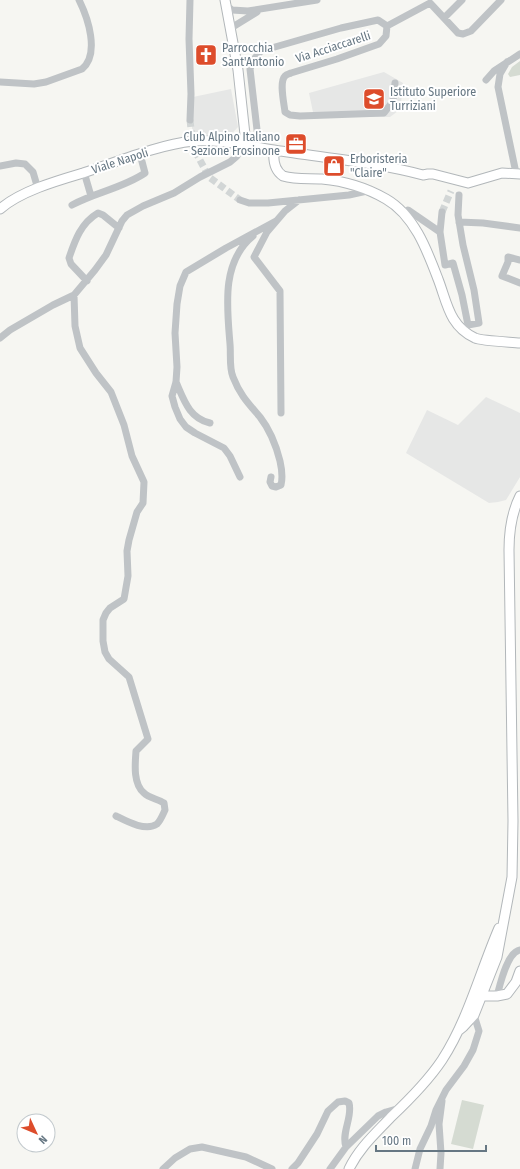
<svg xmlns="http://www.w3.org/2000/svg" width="520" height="1169" viewBox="0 0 520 1169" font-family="'Fira Sans Condensed',sans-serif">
<rect width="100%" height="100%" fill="#f6f6f2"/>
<!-- built -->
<path fill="#e6e7e6" d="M384,72L403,83L401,104L398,111L390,117H314L309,93Z
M231,89L238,127L226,140L193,138L191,117L193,97Z
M486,397L520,413V477L506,500L498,502L489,503L406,453L427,410L458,425Z"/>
<!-- green -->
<path fill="#d5dbd2" d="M520,61V75L510,77L508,74L512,67Z
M462,1100L484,1105L473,1149L451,1144Z"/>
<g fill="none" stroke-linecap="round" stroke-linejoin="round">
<!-- minor-tunnel -->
<path stroke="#d2d6d6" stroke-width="7" stroke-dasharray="7 3.5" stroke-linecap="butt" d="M190,120L193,147L209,177L240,200
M442,212L451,191"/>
<!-- major casing -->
<g stroke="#b2b7ba" stroke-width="11">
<path id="major" d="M225,0L238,70L246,144
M274,150C273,160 274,170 283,176C296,180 310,178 322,179C344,181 367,188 386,199C414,215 427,250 438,279C447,302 449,326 475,338C482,341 510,342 520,343
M0,209C21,191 56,181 83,173C117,162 157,145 193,141C221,139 247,146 274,150C324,158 374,162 423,175L428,174H433L468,183L502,173L520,174
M482,996H497L507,994L516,982L520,971
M458,1031L463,1027L474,1015L497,957L512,877L513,821L509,550C509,531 511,514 520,496
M349,1169C359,1148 376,1133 391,1117C409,1100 428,1081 442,1060C468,1020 480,972 499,928"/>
</g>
<!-- minor -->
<path stroke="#bfc3c6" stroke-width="7" d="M190,0L189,39L191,94L190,120
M227,6L232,10L248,11L317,0
M444,18L462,0
M387,26L430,3L458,33L463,34L471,31L501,0
M231,28L257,12
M507,62L500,74L498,87L516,173
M486,80L494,71L520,54
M0,82L34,84L46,82L82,69C100,54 88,18 79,0
M259,147L250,69L254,59L261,51L341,28L378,20L387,26L386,36L379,44L337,59L291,73C289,74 287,74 285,76C279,82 284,103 285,112L290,115L300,116L384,113L393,101L395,83
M0,166L16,163L25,164L33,172L38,189
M84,172L91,196
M240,200L249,203H268L349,195L367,191
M72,205C96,192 123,188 145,173L140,154
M404,214L408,210L440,232L445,265L453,263L462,295L468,325L479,323L474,290L463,245L458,215L459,195
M459,222L483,223L520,228
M440,232L442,212
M253,236C221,262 227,307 230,344C231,354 229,368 233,377C240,395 248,403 260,417C270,430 276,445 280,461C282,470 283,477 281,485L276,487L272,486L270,482L271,477
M520,260L508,257V262L502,276L520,283
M87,281L71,264L69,258C75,240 81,223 98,213L103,215L119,228
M74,295L75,326L80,348L96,373L111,392L124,425L132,456L144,482L143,503L137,512L129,540L127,551L128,576L124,599L110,608L106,613L103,620V641L105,652L109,659L129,677L148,739L136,751C135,764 133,784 144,793C149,798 158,799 164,803L165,810C163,814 161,820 157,824C146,832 126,821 116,816
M0,338L10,330L53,305L74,295L95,270L106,255L122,221L127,215L143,206L174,193L200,177L230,162L237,156L246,144
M176,382C184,400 189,418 210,423
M281,413L280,291L254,257L267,232L285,211L299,200
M240,477L230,456L224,448L195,433L186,427L180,419L175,407L172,396L176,382L177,367L175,333L177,304L180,286L186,272L226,248L276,221
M497,996C500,985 507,952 520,950
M163,1169L175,1158L190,1149L202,1147L246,1157L272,1169
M292,1169L298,1163L317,1134L328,1111L338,1102L345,1101L349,1103C353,1117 341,1132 346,1147L378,1116L386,1112L400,1108
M330,1169L346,1147
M415,1169L420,1149L431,1126L436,1110L446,1090L464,1066L473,1050L479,1031L474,1015
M440,1169L441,1153L439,1124L442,1101"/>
<!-- major -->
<use href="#major" stroke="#fff" stroke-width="9"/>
</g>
<!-- icons -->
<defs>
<g id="church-square" transform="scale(1.15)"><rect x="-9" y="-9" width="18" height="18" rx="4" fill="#dd4c2b" stroke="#fff"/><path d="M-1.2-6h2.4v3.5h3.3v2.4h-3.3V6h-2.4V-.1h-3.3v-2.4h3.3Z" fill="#fff"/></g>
<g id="school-square" transform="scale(1.15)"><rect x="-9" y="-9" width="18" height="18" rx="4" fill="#dd4c2b" stroke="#fff"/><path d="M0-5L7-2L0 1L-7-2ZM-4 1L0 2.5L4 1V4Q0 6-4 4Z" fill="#fff"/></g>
<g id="office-square" transform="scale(1.15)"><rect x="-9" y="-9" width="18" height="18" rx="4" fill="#dd4c2b" stroke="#fff"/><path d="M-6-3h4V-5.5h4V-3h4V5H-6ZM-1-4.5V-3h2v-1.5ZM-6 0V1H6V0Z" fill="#fff"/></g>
<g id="shop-square" transform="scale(1.15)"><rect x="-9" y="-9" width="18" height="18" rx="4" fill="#dd4c2b" stroke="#fff"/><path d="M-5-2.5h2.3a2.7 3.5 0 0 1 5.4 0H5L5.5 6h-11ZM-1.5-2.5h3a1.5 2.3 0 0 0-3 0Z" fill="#fff"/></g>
</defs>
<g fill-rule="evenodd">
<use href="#church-square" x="206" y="55"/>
<use href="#school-square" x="374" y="99"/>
<use href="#office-square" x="296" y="144"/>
<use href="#shop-square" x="334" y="166"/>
</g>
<g text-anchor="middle" stroke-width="4" stroke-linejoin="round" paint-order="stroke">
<!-- street labels -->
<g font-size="12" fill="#667783" stroke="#fff">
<text transform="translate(333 47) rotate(-18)" y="4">Via Acciaccarelli</text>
<text transform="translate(120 161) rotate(-18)" y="4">Viale Napoli</text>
</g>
<!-- poi labels -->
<g font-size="12" fill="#667783" stroke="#fff" text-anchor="start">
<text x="222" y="52">Parrocchia<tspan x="222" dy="14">Sant'Antonio</tspan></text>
<text x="390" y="96">Istituto Superiore<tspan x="390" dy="14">Turriziani</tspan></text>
<text x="280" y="141" text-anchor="end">Club Alpino Italiano<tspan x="280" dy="14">- Sezione Frosinone</tspan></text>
<text x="350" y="163">Erboristeria<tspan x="350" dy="14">"Claire"</tspan></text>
</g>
</g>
<!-- north arrow -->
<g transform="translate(36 1133) rotate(134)"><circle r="19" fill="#ffffff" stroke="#c2c9cd"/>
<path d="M0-3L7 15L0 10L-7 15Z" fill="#dd4c2b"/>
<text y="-6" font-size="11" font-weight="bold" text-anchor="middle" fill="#667783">N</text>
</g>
<!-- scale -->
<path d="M376 1145v6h110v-6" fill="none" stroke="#667783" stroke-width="2"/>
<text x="382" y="1145" font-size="12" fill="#667783" stroke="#ffffff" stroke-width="3" paint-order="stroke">100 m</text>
</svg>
